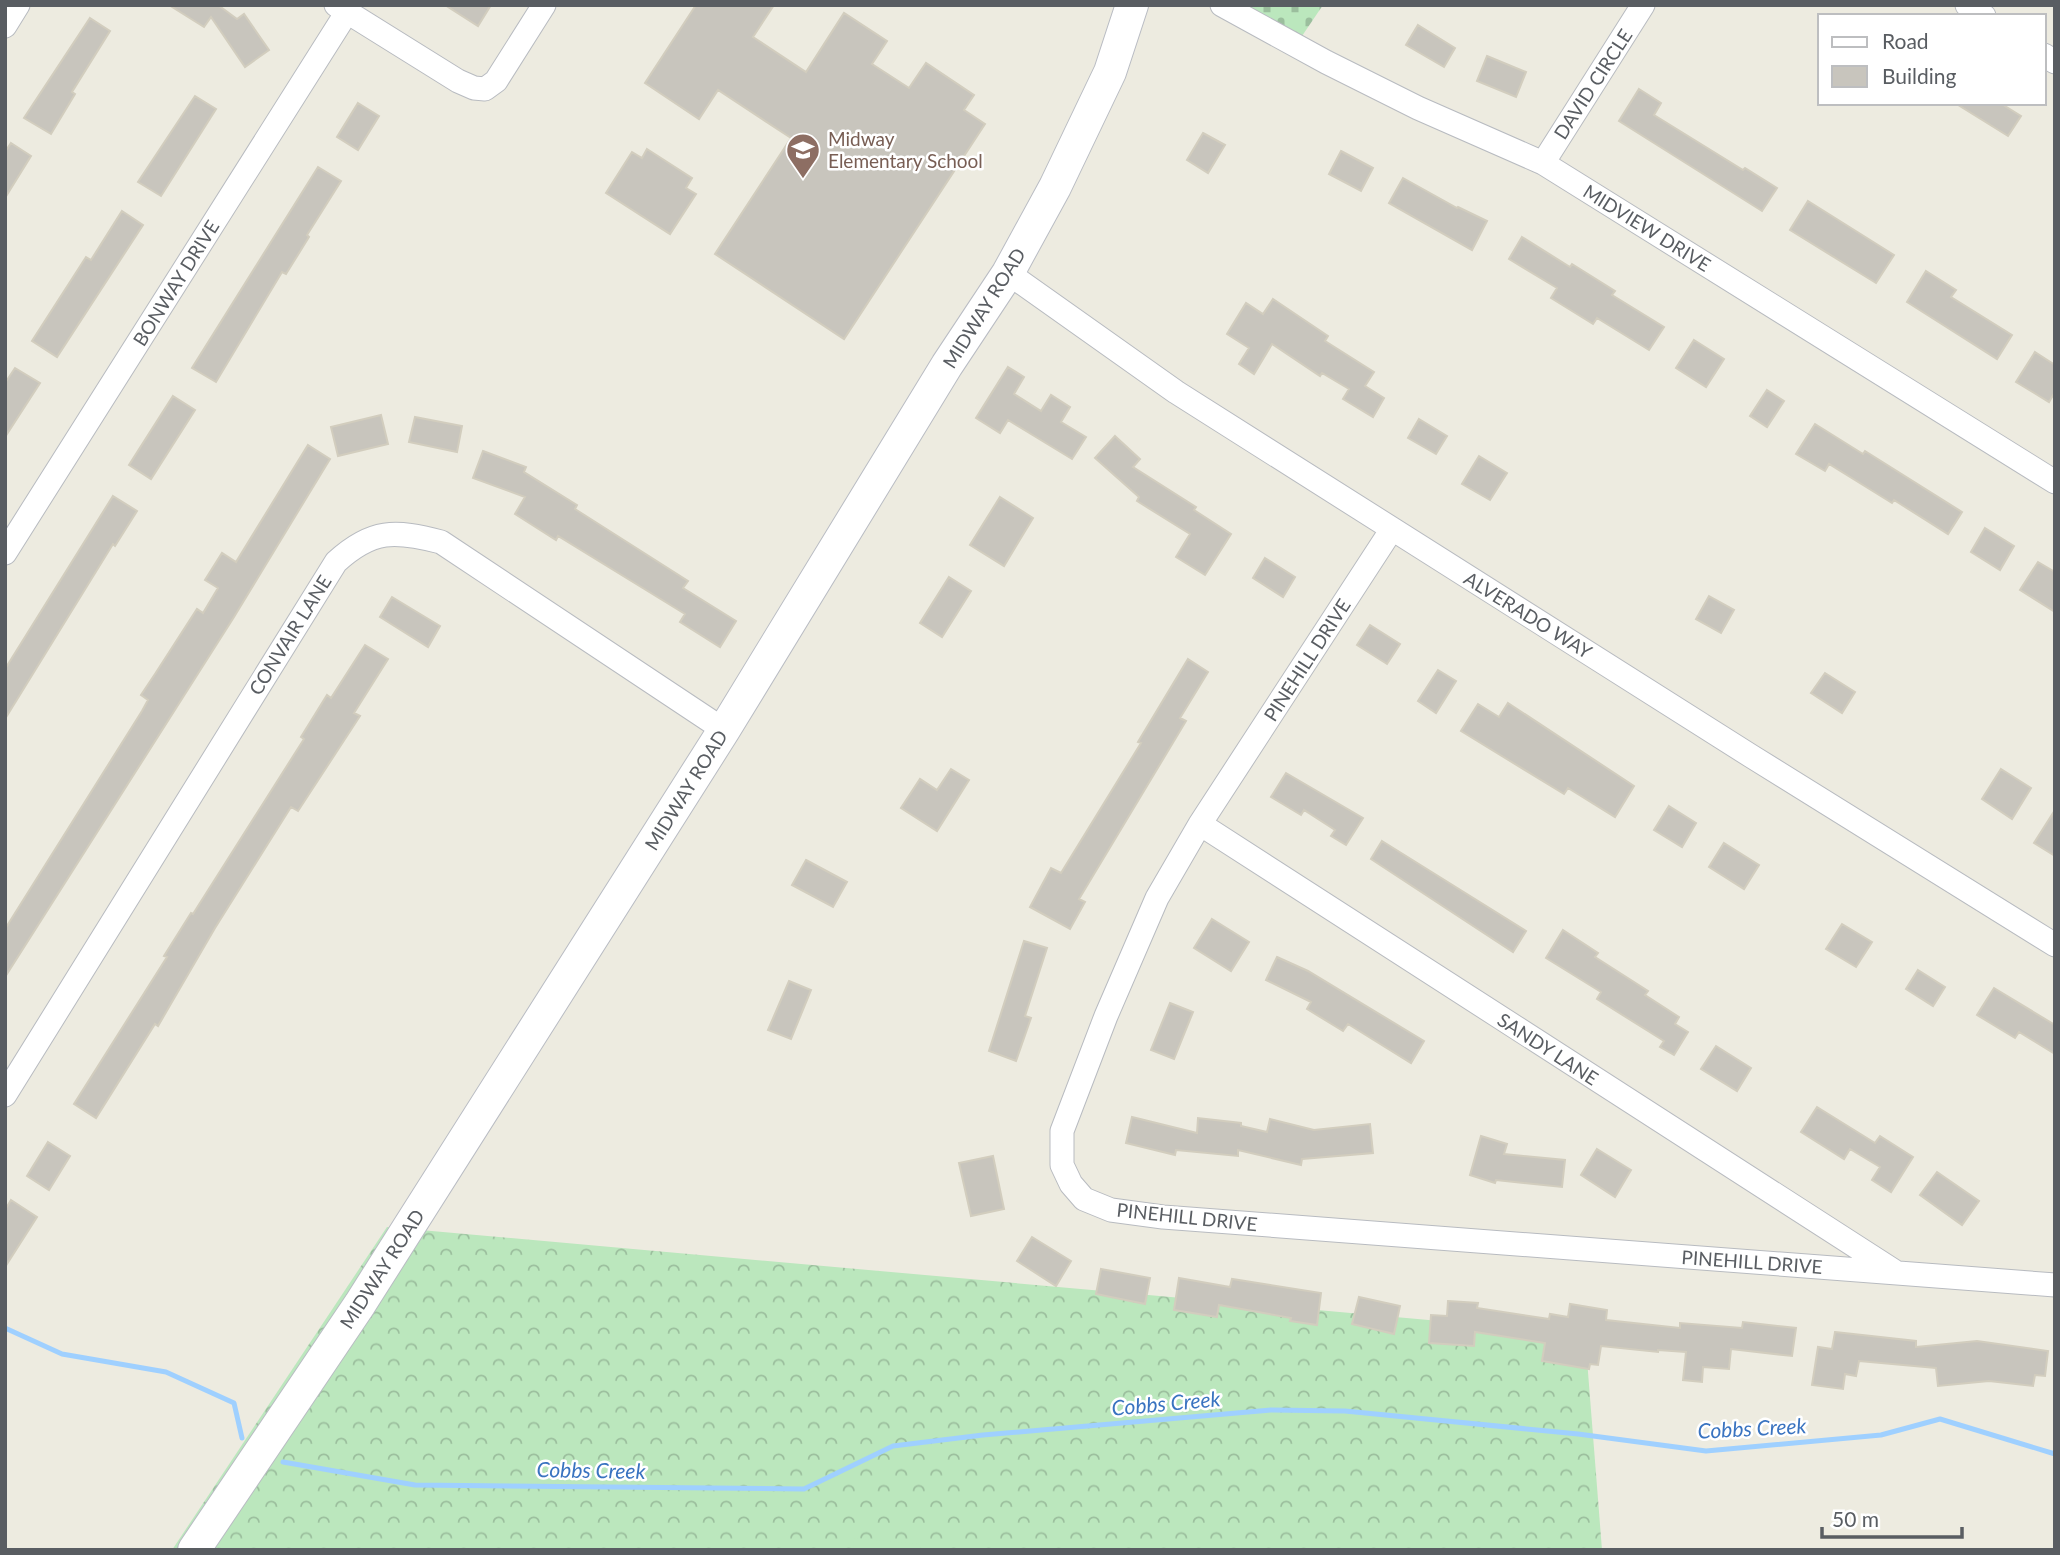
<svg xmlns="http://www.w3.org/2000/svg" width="2060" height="1555" viewBox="0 0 2060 1555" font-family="Lato,sans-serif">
<defs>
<pattern id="forest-crowns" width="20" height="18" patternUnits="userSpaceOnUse" patternTransform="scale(1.75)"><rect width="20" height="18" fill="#bbe7bd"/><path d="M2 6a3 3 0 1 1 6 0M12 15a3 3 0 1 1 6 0" fill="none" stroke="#9bbe9d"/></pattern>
<pattern id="cemetery-stones" width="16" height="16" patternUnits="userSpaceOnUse" patternTransform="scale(1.75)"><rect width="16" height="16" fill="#bbe7bd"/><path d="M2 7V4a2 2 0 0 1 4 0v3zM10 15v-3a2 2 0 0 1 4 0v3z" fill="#9bbe9d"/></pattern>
</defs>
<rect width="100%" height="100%" fill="#edebe0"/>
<!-- forest -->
<path fill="url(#forest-crowns)" d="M387,1227L1585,1334L1602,1550H172Z"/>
<!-- cemetery -->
<path fill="url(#cemetery-stones)" d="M1245,5H1323L1302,36Z"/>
<!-- garden -->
<path fill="#bbe7bd" d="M854,1538L920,1544V1550H853Z"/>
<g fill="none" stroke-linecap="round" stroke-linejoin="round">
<!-- stream -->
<path stroke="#9fd0ff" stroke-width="5" d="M5,1328L62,1354L166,1372L234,1403L242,1438
M283,1462L415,1485L804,1489L893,1446L983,1435L1271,1410L1345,1411L1578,1434L1706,1451L1881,1435L1940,1419L2055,1454"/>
</g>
<!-- building -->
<path fill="#c8c5bd" stroke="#d2cdbe" stroke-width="2" d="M169,5H218L237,19L244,14L269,50L245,67L211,17L204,27Z
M445,5H491L478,26Z
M696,5H774L753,37L806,72L844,13L887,41L872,64L909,88L926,63L974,95L964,110L985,124L844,339L715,254L791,138L718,90L699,119L645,83Z
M90,18L110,31L72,92L75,94L51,134L24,118Z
M1418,25L1455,48L1444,67L1406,45Z
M1487,56L1526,72L1516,97L1477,81Z
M1639,89L1661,103L1654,115L1743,170L1745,168L1777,188L1762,211L1619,121Z
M195,96L216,109L161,196L138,182Z
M358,103L379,116L358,150L337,137Z
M1955,103H2000L2021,116L2008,136Z
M1203,133L1225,145L1208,173L1187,160Z
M11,143L31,156L5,198V152Z
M647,149L692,178L686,188L696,194L670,234L606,193L632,152L642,158Z
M1341,151L1373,168L1361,191L1329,174Z
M318,167L341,181L307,235L309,237L286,274L282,272L216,382L192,368Z
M1403,178L1457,208L1458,207L1487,221L1472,250L1389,203Z
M1808,201L1894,255L1876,283L1790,230Z
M122,211L143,225L57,357L32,341L86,257L91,260Z
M1522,237L1570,267L1572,264L1615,291L1612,295L1664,327L1649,350L1597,318L1593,324L1551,298L1557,288L1509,259Z
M1926,271L1956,290L1951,297L2012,335L1997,359L1907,302Z
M1273,299L1328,336L1325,341L1374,372L1365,386L1384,398L1373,417L1343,399L1349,389L1322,373L1320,376L1272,344L1254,374L1239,364L1249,348L1227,334L1246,303L1263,314Z
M1694,340L1724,359L1706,387L1676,368Z
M2035,352L2055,365V392L2049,402L2016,382Z
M1008,367L1024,377L1014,394L1041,411L1051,395L1070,407L1061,422L1086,437L1072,459L1008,420L1000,433L976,418Z
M15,368L40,383L5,437V383Z
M1767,390L1784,401L1767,427L1750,416Z
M173,396L195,410L151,479L129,465Z
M381,415L388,444L338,456L331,427Z
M415,417L462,426L457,452L409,442Z
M1419,419L1447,436L1436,454L1408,438Z
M1815,424L1863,454L1865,451L1962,512L1948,534L1894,500L1892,503L1829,464L1825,471L1796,454Z
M1115,436L1140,459L1133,467L1196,507L1194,510L1231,534L1205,575L1176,557L1190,534L1137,501L1139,497L1095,458Z
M308,445L330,459L234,617L5,977V929L142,711L148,700L141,695L155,674L197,609L203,613L218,588L205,580L222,553L236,562Z
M483,451L526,467L524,472L577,505L575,509L688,581L683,588L736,621L720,647L680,622L685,614L558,536L556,540L515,514L525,497L473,478Z
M1479,456L1507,473L1490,500L1462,484Z
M113,496L137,511L115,546L113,544L5,719V669Z
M1000,497L1033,518L1004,566L970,545Z
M1985,528L2014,546L2000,570L1971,552Z
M1265,558L1295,577L1283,597L1253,578Z
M2038,562L2055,572V612L2020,590Z
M949,577L971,591L942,637L920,623Z
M1709,596L1734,610L1721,633L1696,619Z
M392,597L440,626L428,647L380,617Z
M1370,625L1400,644L1387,664L1357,645Z
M365,645L388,659L354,713L360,716L298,811L291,807L215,928L158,1026L155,1024L96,1118L74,1104L167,957L164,956L191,913L193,914L304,739L301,737L327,695L331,698Z
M1188,659L1208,672L1180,718L1186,721L1079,899L1085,902L1070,929L1030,907L1051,868L1061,873L1141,743L1138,742Z
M1438,670L1456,681L1436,713L1418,701Z
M1825,673L1855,692L1842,713L1811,693Z
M1508,703L1634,786L1615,817L1568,788L1564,794L1461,731L1478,704L1499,717Z
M951,769L969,780L937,831L901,808L920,779L937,790Z
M2001,769L2031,788L2012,819L1982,799Z
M1286,773L1363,818L1346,845L1331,836L1335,830L1304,810L1301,815L1271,797Z
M1669,806L1696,823L1682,847L1654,830Z
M2055,810V856L2034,843Z
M1382,841L1526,931L1513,952L1371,859Z
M1724,843L1759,865L1744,889L1709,867Z
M806,860L847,882L833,907L792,885Z
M1212,919L1249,942L1231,971L1194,948Z
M1842,924L1872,942L1856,967L1826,949Z
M1563,930L1598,953L1595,957L1648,991L1645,995L1679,1017L1675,1024L1688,1032L1674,1055L1660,1047L1664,1041L1597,999L1601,992L1546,958Z
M1024,941L1047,948L1025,1016L1031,1018L1016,1061L989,1051Z
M1277,957L1308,971L1424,1041L1411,1063L1348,1024L1343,1031L1307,1009L1311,1002L1266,980Z
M1918,970L1945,987L1933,1006L1906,989Z
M789,981L811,990L791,1039L768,1030Z
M1994,988L2055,1025V1054L2019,1032L2015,1038L1977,1015Z
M1170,1003L1193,1012L1174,1059L1151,1050Z
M1716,1046L1751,1068L1737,1091L1701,1069Z
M1817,1107L1875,1143L1880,1136L1913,1157L1891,1192L1872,1180L1880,1167L1850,1149L1844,1159L1801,1132Z
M1132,1117L1197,1133L1198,1118L1241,1123V1126L1267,1132L1270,1119L1314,1130L1370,1124L1373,1153L1302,1159L1301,1165L1238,1150V1156L1176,1150L1175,1155L1126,1143Z
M1481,1136L1507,1144L1504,1154L1565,1160L1562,1187L1496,1180L1495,1183L1470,1175Z
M48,1142L70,1156L49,1190L27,1176Z
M1597,1149L1631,1170L1615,1197L1581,1175Z
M993,1156L1004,1209L971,1216L959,1163Z
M1937,1172L1979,1201L1962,1225L1920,1195Z
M11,1200L37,1217L5,1267V1210Z
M1032,1237L1071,1261L1056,1286L1017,1261Z
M1101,1269L1150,1278L1145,1304L1096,1294Z
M1179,1278L1230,1287L1232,1279L1321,1293L1317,1325L1290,1321L1291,1318L1219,1305L1217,1317L1174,1310Z
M1359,1297L1400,1306L1394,1334L1352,1324Z
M1448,1301L1478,1303L1477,1308L1549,1319L1550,1314L1568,1317L1570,1304L1607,1310L1606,1320L1680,1328V1323L1742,1328L1743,1322L1796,1328L1792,1356L1731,1349L1729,1369L1703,1367L1702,1382L1683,1380L1686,1352L1658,1350V1352L1601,1346L1598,1365L1590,1364L1589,1369L1542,1361L1545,1343L1475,1332L1474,1346L1429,1343L1431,1315L1447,1316Z
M1835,1332L1916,1341V1347L1977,1341L2048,1351L2045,1376L2035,1375L2033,1386L1989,1381L1938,1386L1936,1368L1859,1361L1856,1376L1845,1374L1843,1389L1812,1385L1818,1347L1832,1349Z"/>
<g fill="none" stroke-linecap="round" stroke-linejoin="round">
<!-- street casing -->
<g stroke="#b8bbc0" stroke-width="25">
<path id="street" d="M336,5L458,81L474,88L485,89L496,81L544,5
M1222,5L1326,62L1418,108L1543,163L2055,482
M1967,5L1984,16
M5,26L18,5
M2044,55L2055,62
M1543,163L1643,5
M1008,273L1176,392L1751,756L2055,945
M1392,529L1200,824L1157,898L1106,1016L1062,1131V1165L1071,1184L1084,1199L1111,1210L1163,1217L2055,1285
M5,553L347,12
M1200,824L1894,1271
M5,1095L336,562C372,529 395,530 441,542L724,730"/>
</g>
<!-- secondary casing -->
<g stroke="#b9bcc3" stroke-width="34">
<path id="secondary" d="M194,1550L360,1304L724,730L947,365L1008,273L1055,187L1110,72L1132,5"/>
</g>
<!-- street -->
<use href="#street" stroke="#fff" stroke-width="23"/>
<!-- secondary -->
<use href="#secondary" stroke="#fff" stroke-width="32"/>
</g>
<!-- icons -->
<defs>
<g id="school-pin" transform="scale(1.75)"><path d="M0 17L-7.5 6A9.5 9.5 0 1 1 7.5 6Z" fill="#8d6e63" stroke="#fff"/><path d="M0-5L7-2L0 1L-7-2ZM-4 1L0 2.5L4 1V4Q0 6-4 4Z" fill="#fff"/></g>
</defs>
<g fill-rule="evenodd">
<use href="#school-pin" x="803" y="150"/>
</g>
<g text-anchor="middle" stroke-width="5" stroke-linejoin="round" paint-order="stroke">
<!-- street labels -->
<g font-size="19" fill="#595d62" stroke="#fff">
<text transform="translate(1593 84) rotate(-57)" y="7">DAVID CIRCLE</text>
<text transform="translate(1647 228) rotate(32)" y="7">MIDVIEW DRIVE</text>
<text transform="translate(176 283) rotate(-58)" y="7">BONWAY DRIVE</text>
<text transform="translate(984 308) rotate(-58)" y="7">MIDWAY ROAD</text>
<text transform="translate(1528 615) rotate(32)" y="7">ALVERADO WAY</text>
<text transform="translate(290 635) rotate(-58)" y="7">CONVAIR LANE</text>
<text transform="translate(1307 660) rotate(-57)" y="7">PINEHILL DRIVE</text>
<text transform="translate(686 790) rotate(-58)" y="7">MIDWAY ROAD</text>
<text transform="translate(1548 1049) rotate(33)" y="7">SANDY LANE</text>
<text transform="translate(1187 1217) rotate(6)" y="7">PINEHILL DRIVE</text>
<text transform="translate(1752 1262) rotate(4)" y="7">PINEHILL DRIVE</text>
<text transform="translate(382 1269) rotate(-57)" y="7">MIDWAY ROAD</text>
</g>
<!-- education labels -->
<g font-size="19" fill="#785e54" stroke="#fff" text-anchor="start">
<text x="828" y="146">Midway<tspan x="828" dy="22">Elementary School</tspan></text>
</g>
<!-- water labels -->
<g font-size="21" font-style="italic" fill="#3973c0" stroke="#fff">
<text transform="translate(1166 1404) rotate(-5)" y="7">Cobbs Creek</text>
<text transform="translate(1752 1429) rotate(-3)" y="7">Cobbs Creek</text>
<text transform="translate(591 1471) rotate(1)" y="7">Cobbs Creek</text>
</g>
</g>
<!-- border -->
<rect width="2060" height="1555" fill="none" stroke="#595d62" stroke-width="14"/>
<!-- legend -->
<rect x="1818" y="14" width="228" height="91" fill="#ffffff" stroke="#bdbec0" stroke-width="2"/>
<rect x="1832" y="37" width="35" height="10" fill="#ffffff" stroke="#bdbec0" stroke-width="2"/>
<text x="1882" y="49" font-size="21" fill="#595d62">Road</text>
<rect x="1832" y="66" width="35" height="21" fill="#c8c5bd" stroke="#bdbec0" stroke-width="2"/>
<text x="1882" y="84" font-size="21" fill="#595d62">Building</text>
<!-- scale -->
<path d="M1822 1527v10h140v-10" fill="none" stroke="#595d62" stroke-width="3.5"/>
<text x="1832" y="1527" font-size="21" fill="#595d62" stroke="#ffffff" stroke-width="5" paint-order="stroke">50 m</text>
</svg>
